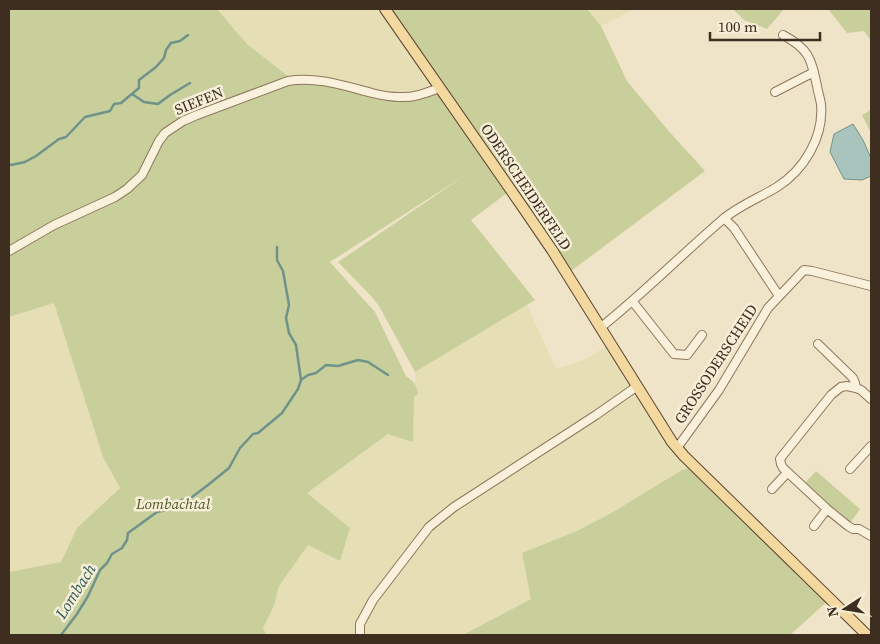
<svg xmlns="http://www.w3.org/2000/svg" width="880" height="644" viewBox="0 0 880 644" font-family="'Source Serif 4',serif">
<rect width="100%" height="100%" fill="#f0e4c8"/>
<!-- farmland -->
<path fill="#e6deb5" d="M217,9H385L440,88L402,94L387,93L367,88L288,81V76L247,44Z
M587,9H634L601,26Z
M54,303L103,457L120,488L77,528L61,562L9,572V317Z
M527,305L556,369L584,360L610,344L689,468L682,470L613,512L577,531L531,599L463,635H266L263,628L274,606L279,586L308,544L340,561L350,528L307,493L388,434L415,393V372Z"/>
<!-- green -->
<path fill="#c9cf9b" d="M9,9H217L247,44L288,76V81L309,83L334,87L381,98L440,88L385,9H587L601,26L627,81L667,129L705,171L567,274L511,190L471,220L535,300L415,372L379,306L372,297L338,262L467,174L330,262L375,312L406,376C413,381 417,385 418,394L414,397L413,442L388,434L307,493L350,528L340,561L308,545L279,586L274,606L263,628L266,635H9V572L61,562L77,528L120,488L103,457L54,303L9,317Z
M733,9H784L767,29L744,20Z
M828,9H871V41L864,31L847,33Z
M871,110V133L862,115Z
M691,463L830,599L790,635H463L531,599L522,553L577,531L613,512L682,470L689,468Z
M816,471L860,509L851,522L835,510L805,483Z"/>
<!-- water -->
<path fill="#a9c4bc" stroke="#6f938a" d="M853,124L863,140L871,158V176L862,180L844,179L830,152L834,134Z"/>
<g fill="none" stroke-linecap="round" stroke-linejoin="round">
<!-- stream -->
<path stroke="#6f938a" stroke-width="2.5" d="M132,94L144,102L158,104L170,95L190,83
M9,164L11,165L25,162L36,156L59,139L66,137L85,117L110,111L114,104L121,103L139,88V80L156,67L164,58L166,50L171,43L180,41L188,35
M301,380L308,375L316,373L326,365L338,366L358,360L368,362L388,375
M61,635L77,614L88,596L100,570L107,563L112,554L122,548L127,540L128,533L157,512L170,509L179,501L192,497L208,485L229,468L240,448L253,434L258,433L282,413L298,389L301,380L296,345L289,333L286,318L289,305L283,271L277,260V247"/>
<!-- minor casing -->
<g stroke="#8d765c" stroke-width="10">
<path id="minor" d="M775,92L814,72
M724,218L734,228L779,296
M9,251L54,225L115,197L127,189L142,175L159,141L165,133L183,121L197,115L288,81C316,76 345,86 372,93C380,95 390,97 399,97C413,98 426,93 440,88
M633,302L674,354L687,355L702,335
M600,328C643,294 681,255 722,220C738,206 759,198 777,187C804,170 824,137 821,104C820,98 818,92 817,86C811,58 809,49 783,35
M818,344L853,378L855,383L856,388L861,390L871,399
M856,388L847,386L841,387L831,395L783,455L780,459L781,464L783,468L827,509L848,526L853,529H859L871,536
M677,448L719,390L768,308L804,270L812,271L871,286
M850,469L871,446
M772,489L787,473
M814,526L827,509
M360,635V624L373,600L429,527L454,507L596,415L636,387"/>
</g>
<!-- major casing -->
<g stroke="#5b4430" stroke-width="12">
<path id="major" d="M385,9L524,209L552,250L672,442L684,456L867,635"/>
</g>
<!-- minor -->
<use href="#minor" stroke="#faf1dc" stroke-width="8"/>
<!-- major -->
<use href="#major" stroke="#f3d9a0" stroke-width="10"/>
</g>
<g text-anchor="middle" stroke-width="5" stroke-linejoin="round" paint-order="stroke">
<!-- street labels -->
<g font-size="15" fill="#3d2e20" stroke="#f7eed8">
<text transform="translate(199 101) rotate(-22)" y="5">SIEFEN</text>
<text transform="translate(526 187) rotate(56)" y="5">ODERSCHEIDERFELD</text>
<text transform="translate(716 364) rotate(-57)" y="5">GROSSODERSCHEID</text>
</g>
<!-- park labels -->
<g font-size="15" font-style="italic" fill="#4d5a26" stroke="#f7eed8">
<text x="173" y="509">Lombachtal</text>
</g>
<!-- water labels -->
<g font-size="16" font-style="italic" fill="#2f5d5a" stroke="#f7eed8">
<text transform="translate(75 591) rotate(-58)" y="6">Lombach</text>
</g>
</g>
<!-- border -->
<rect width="880" height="644" fill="none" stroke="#3d2e20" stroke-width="20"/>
<!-- north arrow -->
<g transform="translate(845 609) rotate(258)" stroke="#f7eed8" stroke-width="4" paint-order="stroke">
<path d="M0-4L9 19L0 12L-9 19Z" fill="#3d2e20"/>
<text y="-8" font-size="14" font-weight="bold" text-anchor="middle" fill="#3d2e20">N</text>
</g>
<!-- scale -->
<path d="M710 32v8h110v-8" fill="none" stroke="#3d2e20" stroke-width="2.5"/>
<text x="718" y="32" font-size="15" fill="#3d2e20" stroke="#f7eed8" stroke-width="4" paint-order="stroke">100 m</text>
</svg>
